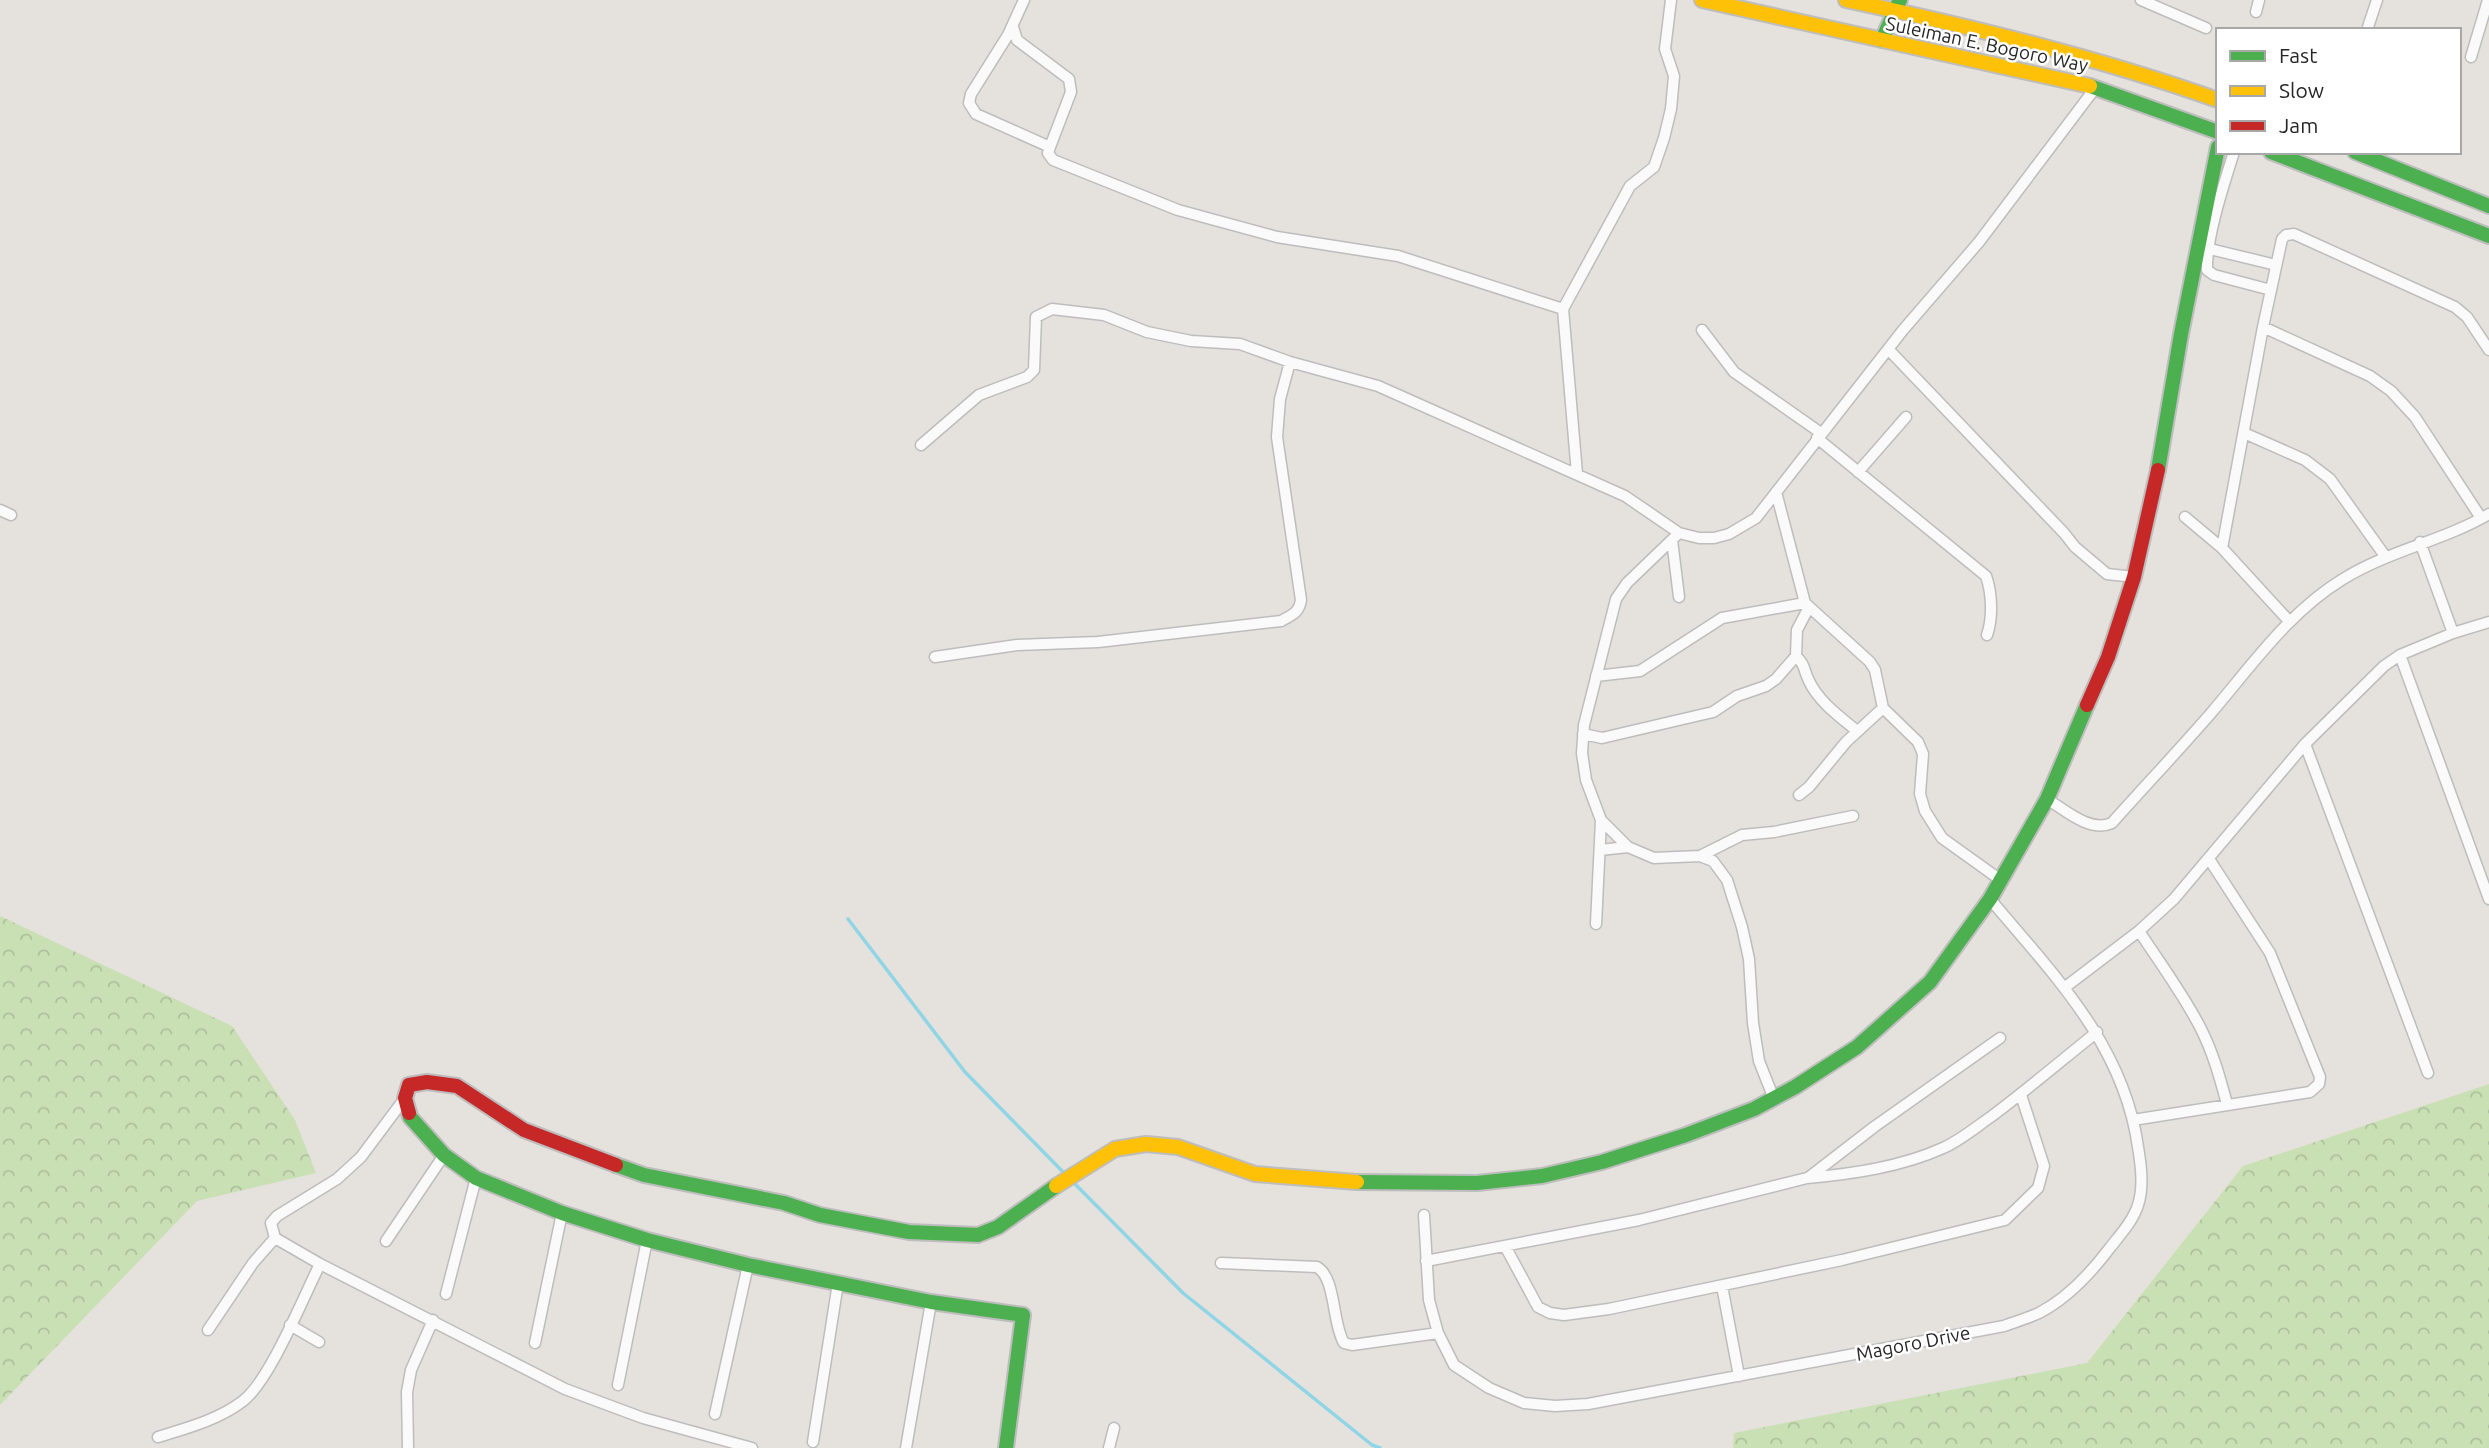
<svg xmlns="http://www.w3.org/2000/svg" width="2489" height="1448" viewBox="0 0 2489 1448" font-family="Ubuntu,sans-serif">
<defs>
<pattern id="forest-crowns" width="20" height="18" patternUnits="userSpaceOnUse" patternTransform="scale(1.75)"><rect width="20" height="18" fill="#c9e0b4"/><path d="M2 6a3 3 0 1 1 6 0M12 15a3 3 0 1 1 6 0" fill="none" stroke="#acc09b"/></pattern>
</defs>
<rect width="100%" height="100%" fill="#e5e1dc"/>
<!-- forest -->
<path fill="url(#forest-crowns)" d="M0,916L232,1026L295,1120L316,1173L197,1201L0,1405Z
M2489,1084V1448H1733L1734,1433L2087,1363L2243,1166Z"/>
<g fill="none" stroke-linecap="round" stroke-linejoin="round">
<!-- stream -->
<path stroke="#90d5e6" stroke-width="3.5" d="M848,919L965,1072L1066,1175
M1072,1181L1183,1293L1372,1445L1380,1448"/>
<!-- street casing -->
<g stroke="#bebdbe" stroke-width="13">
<path id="street" d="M1024,0L1008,35L971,94L969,103L976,114L1050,147
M2141,0L2206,28
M2256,12L2259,0
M1013,27L1017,40L1069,79L1071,92L1050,147L1048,153L1053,160L1178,210L1277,237L1398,256L1563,309
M2367,30L2377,0
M2471,57L2488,0
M2234,152C2224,184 2206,237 2207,270L2214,275L2271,290
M2210,249L2276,265
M2263,327L2370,376L2391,391L2415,417L2481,518
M1702,330L1734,372L1821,433
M1888,349L2064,533L2075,547L2107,574L2134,577
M2244,433L2305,460L2330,479L2385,556
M1817,438L1986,576C1992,593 1993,618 1987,635
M921,445L979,395L1027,377L1034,370L1036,317L1052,309L1104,315L1147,332L1191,341L1240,344L1290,362L1378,386L1625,496L1679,533L1699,538H1714L1729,534L1756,518L1903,330L1979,242L2096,87
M1858,472L1906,417
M1577,474L1563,309L1630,186L1654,167L1664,138L1671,109L1674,76L1665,49L1671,0
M1776,492L1805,603L1870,662L1875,670L1883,708L1918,742L1923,754L1920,794L1925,811L1942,838L2002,881
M0,510L11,515
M2185,517L2222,548L2289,621
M1679,533L1627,583L1616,599L1584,725L1582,753L1586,780L1601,820L1628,847L1654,858L1700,856L1713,861L1727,880L1742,927L1749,959L1753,1023L1759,1061L1774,1099
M1672,540L1679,597
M2420,542L2453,633
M2222,548L2263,327L2282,239L2286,235L2294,234L2455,307L2467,317L2489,350
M2400,655L2489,899
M1796,656C1806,666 1803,669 1809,681C1819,702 1840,717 1857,731
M935,657L1017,645L1098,642L1281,621C1292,615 1299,613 1301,600L1277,437L1280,399L1290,362
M1596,676L1640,671L1722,618L1805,603
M1583,734L1602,738L1713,712L1737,696L1766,686L1776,679L1796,656L1797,630L1809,607
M2305,744L2428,1073
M1799,795L1809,787L1846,742L1883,708
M2047,799C2065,810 2090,833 2112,823C2145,786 2179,750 2212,712C2252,665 2289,612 2343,579C2390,550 2443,541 2489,514
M1600,850L1628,847
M1700,856L1742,835L1774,832L1853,816
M1596,924L1601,820
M2139,931C2160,963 2183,994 2200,1027C2213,1052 2220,1078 2227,1104
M2064,988L2139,931L2174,899L2305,744L2384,666L2400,655L2453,633L2489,622
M405,1098L361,1157L337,1179L277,1216L271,1223L275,1238L320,1264L565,1389L643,1418L752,1448
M2133,1120L2310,1092L2319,1084L2320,1077L2270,953L2209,859
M1808,1178L1874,1127L2000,1038
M1424,1215L1429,1300L1438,1333L1454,1365L1489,1388L1524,1403L1555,1406L1588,1404L2004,1326C2015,1322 2028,1318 2039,1313C2068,1298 2090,1274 2109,1249C2120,1235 2133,1221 2138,1205C2144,1187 2141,1165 2138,1147C2124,1045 2053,974 1990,899
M386,1241L444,1155
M1505,1246L1538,1307L1550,1313L1564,1315L1609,1309L1842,1260L2005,1220L2038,1188L2044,1166L2021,1095
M1426,1261L1639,1220L1807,1178C1852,1174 1901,1167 1943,1148C1961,1140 1976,1127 1992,1116C2028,1089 2062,1060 2097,1032
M1221,1263L1317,1267C1336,1278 1332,1323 1344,1343L1352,1345L1438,1333
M1722,1286L1739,1376
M446,1294L476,1178
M290,1325L319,1342
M208,1330L253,1263L275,1238
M535,1343L562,1213
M618,1385L647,1240
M715,1414L748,1265
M158,1437C187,1428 218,1420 243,1401C270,1380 303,1298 320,1264
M813,1442L838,1283
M408,1448L407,1392L411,1370L433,1320
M906,1448L931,1302
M1109,1448L1114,1428"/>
</g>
<!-- fast casing -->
<g stroke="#bebdbe" stroke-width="18">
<path id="fast" d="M1882,40L1900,0
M2090,86L2218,132
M2271,152L2489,236
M2355,152L2489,206
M2158,470L2181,334L2218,147
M409,1113L410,1117L444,1155L476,1178L562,1213L647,1240L748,1265L931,1302L1023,1315L1006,1448
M616,1165L644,1175L784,1203L820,1215L909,1232L978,1235L998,1227L1056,1186
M1357,1182L1477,1183L1542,1176L1602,1162L1686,1135L1754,1109L1795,1087L1857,1047L1930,982L1990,899L2047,799L2087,705"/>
</g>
<!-- slow casing -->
<g stroke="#bebdbe" stroke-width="18">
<path id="slow" d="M1702,0L2090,86
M1846,0C1972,27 2096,57 2218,100
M1056,1186L1115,1149L1146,1144L1178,1147L1255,1174L1357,1182"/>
</g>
<!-- jam casing -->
<g stroke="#bebdbe" stroke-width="18">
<path id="jam" d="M2087,705L2108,657L2134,577L2158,470
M409,1113L405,1098L409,1085L427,1082L457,1086L524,1130L616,1165"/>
</g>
<!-- street -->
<use href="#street" stroke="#fbfafa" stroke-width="10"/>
<!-- fast -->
<use href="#fast" stroke="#4caf50" stroke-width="14"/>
<!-- slow -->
<use href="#slow" stroke="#ffc107" stroke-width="14"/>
<!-- jam -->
<use href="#jam" stroke="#c62828" stroke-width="14"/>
</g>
<g text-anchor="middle" stroke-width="5" stroke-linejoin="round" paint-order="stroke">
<!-- street labels -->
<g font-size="19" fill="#262626" stroke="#fff">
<text transform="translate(1987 44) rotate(12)" y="7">Suleiman E. Bogoro Way</text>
<text transform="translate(1913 1343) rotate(-11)" y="7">Magoro Drive</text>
</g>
</g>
<!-- legend -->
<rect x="2216" y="28" width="245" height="126" fill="#ffffff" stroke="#a8a8a8" stroke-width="2"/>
<rect x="2230" y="51" width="35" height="10" fill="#4caf50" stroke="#a8a8a8" stroke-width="2"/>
<text x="2279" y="63" font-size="21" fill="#262626">Fast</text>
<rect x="2230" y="86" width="35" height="10" fill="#ffc107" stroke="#a8a8a8" stroke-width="2"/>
<text x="2279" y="98" font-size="21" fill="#262626">Slow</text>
<rect x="2230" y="121" width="35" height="10" fill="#c62828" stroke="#a8a8a8" stroke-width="2"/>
<text x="2279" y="133" font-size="21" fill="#262626">Jam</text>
</svg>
